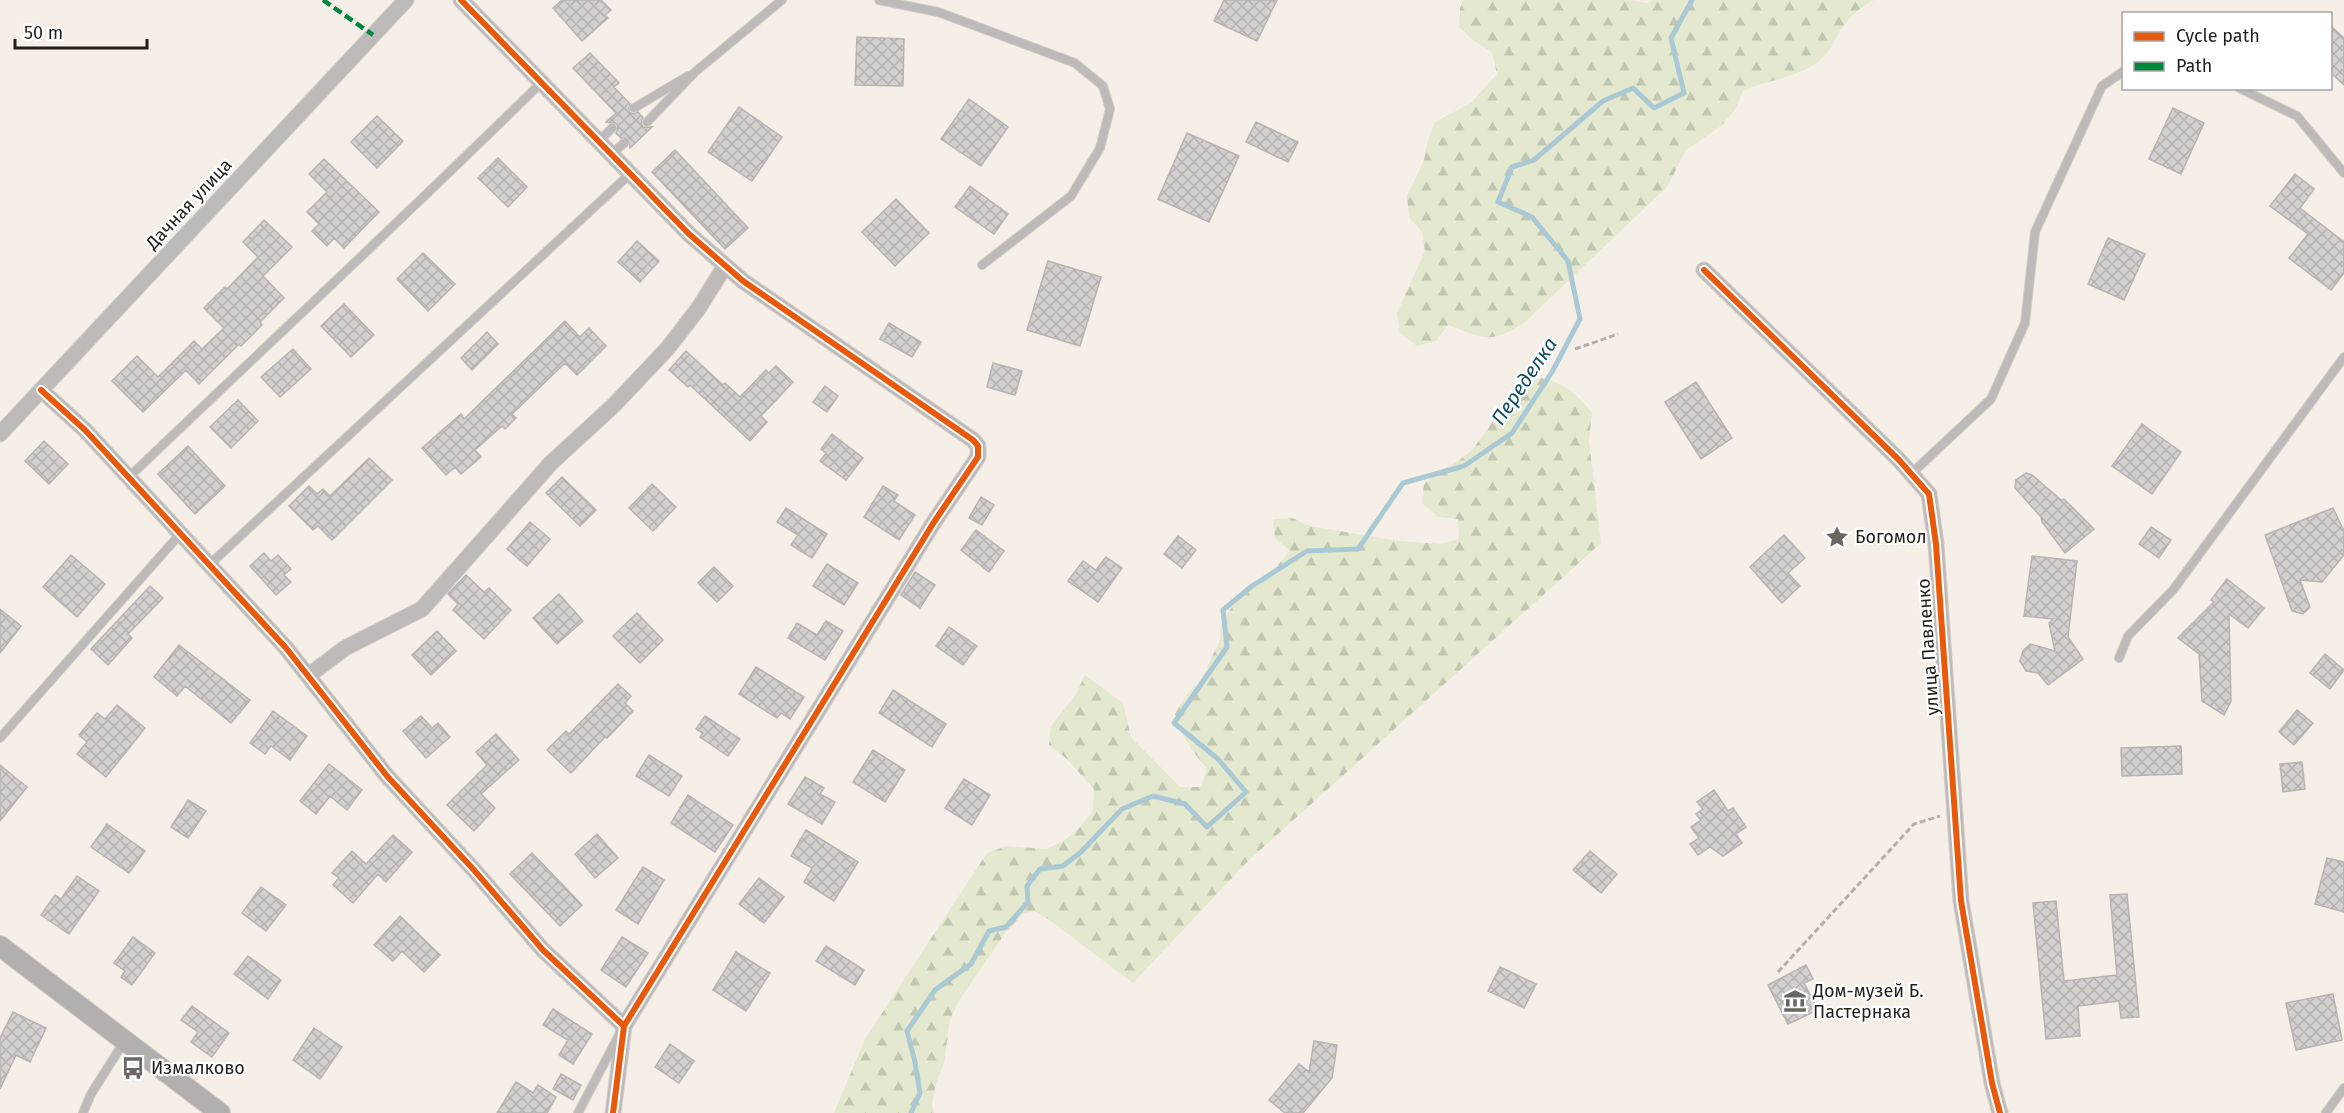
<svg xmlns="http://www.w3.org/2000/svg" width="2344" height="1113" viewBox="0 0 2344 1113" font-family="'Fira Sans',sans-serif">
<defs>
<pattern id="forest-firs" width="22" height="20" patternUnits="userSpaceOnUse" patternTransform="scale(1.5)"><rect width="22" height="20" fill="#e3e8cf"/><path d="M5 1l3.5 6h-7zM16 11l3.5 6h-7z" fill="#c2c7b1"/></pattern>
<pattern id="building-cross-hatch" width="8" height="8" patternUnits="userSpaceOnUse" patternTransform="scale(1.5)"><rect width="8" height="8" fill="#d3d0cf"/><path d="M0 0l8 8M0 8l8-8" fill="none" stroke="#b5b2b1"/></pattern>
</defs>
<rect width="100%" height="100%" fill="#f5efe8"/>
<!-- forest -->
<path fill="url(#forest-firs)" d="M1463,0H1627L1647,3L1653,0H1874C1862,7 1853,13 1845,24C1834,38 1834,49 1818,62C1796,78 1767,80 1743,91L1735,110L1721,126L1686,150L1667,187L1524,323C1489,345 1484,338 1448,325L1436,341L1417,346L1400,333L1397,313L1425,251L1422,232L1409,217L1407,196L1424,160L1428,140L1435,122L1471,103L1497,74L1492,52L1474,41L1459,27L1460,8Z
M1525,376C1556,378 1573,388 1592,413L1589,441L1601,543L1247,862L1133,983L1044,916L1034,911L1023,914L1006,932L959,1000L950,1020L944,1063L936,1083L932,1103L934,1113H834L865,1039L987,853L1006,846L1046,849L1064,841L1081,826L1093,810L1094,789L1067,759L1049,745L1051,726L1076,694L1085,675L1123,703L1131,737L1180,787H1201L1207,768C1191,751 1182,736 1175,714L1185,697L1202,678L1219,642L1222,622L1233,605L1278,565L1290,551L1275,538L1273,519L1292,518L1310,526L1399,541L1440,544L1459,539L1458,519L1438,517L1422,503L1424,484L1439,471L1457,462L1473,449Z"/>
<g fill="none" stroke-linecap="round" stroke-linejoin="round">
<!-- stream -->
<path stroke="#abc9d5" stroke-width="5" d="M911,1113L920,1093L915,1062L907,1031L935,990L971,964L989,931L1006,927L1028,902L1027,886L1040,869L1063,866L1081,852L1122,809L1153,796L1185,804L1207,827L1246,792L1218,759L1174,723L1227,647L1223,610L1252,586L1307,551L1358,549L1403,483L1464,466L1512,433L1552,372L1580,319L1568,261L1532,217L1498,202L1512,167L1534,160L1603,101L1633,88L1654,108L1684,93L1671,38L1692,0"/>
</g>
<!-- building -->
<path fill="url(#building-cross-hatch)" stroke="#b7b4b3" stroke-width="1.5" d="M562,0H601L611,10L605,15L608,18L582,41L553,8Z
M1224,0H1277L1257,41L1214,21Z
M2331,26L2344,38V85L2331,73Z
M857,37L904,39L903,86L855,85Z
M590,53L619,83L614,87L630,104L629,112L633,114L638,112L643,118L641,123L643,127H652L630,148L629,138H621L616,133L618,129L617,124L606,122L616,113L573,68Z
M969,99L1008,127L981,166L941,139Z
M739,107L782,137L752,181L708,152Z
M2173,108L2204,123L2181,174L2149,159Z
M377,116L403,141L377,168L351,142Z
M1256,122L1298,142L1288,162L1246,142Z
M1187,133L1239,156L1209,222L1158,199Z
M675,150L748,228L725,249L652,172Z
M498,158L527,187L508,207L478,178Z
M324,159L379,212L344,248L334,238L327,246L312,231L319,224L307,212L327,192L309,174Z
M2295,174L2314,189L2300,208L2344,242V273L2331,290L2289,258L2308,234L2270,206Z
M970,186L1008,214L994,234L955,207Z
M896,199L929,233L895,266L862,232Z
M264,220L292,247L263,276L284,298L260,322L262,325L241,346L239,344L199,384L186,370L143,412L112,381L137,356L158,377L194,341L202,349L224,328L204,308L225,287L227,289L258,257L243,242Z
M2108,238L2145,254L2124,300L2088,284Z
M637,241L659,261L640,282L618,262Z
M423,253L455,284L428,311L397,279Z
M1048,261L1101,277L1080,346L1027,330Z
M344,304L374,335L351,357L321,326Z
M565,321L580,337L589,328L606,346L577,375L565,363L512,414L516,418L505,429L502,426L475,450L481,457L461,474L455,467L446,475L422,448L461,414L464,419Z
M889,323L921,342L912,357L880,339Z
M487,332L498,344L472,370L461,358Z
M293,349L311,369L280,397L261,377Z
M686,351L723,385L725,383L740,397L766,370L769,373L776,366L793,382L761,416L767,422L750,441L690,385L688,387L669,370Z
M993,363L1022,371L1015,395L987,387Z
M1696,382L1732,438L1701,459L1665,402Z
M825,386L838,396L827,412L813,402Z
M238,400L258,421L231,448L210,427Z
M2142,424L2181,452L2152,494L2112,466Z
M832,434L863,458L846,480L820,461L826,453L821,449Z
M44,441L68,464L49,484L25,461Z
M188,446L225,486L195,514L158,474Z
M369,458L392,480L332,540L318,526L313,530L289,506L309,486L317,494L323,489L330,496Z
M2026,473L2032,475L2061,500L2064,499L2094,529L2065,553L2042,522L2041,517L2015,488L2016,480Z
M562,477L596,510L580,526L546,493Z
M652,484L676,507L653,531L629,508Z
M883,486L898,495L894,501L915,515L899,540L864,517Z
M981,497L994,505L982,525L969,518Z
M786,508L827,534L812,558L791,545L798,535L777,522Z
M2333,508L2344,531V555L2322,582L2300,580L2310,607L2303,614L2292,611L2265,535Z
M530,522L550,539L527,566L507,549Z
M2151,527L2171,540L2159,558L2139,544Z
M976,530L1004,551L989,572L961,550Z
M1784,535L1805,558L1788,573L1800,586L1782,603L1750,567Z
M1178,536L1196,550L1182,568L1164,554Z
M264,553L271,561L278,555L291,569L284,575L291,582L276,595L250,566Z
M71,555L105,584L77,617L43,587Z
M2032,556L2077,561L2068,637L2083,659L2048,685L2038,673L2026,671L2020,661L2023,651L2030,644L2055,651L2049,623L2053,619L2024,616Z
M1106,557L1122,568L1098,602L1068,581L1083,561L1096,570Z
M827,564L858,583L844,605L813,586Z
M714,567L733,586L717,602L698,583Z
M915,572L935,585L920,608L901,595Z
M466,575L484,592L489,588L511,610L484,639L453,610L458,604L448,594Z
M2227,579L2264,608L2248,628L2229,614L2231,701L2224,715L2202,701L2199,654L2178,638L2214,602L2211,600Z
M150,586L163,598L128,634L132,638L108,665L91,649Z
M559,594L583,621L557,644L533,618Z
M0,609L21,626L0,653Z
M637,613L663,640L640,663L613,636Z
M826,621L843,631L825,660L788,638L797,623L817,635Z
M949,627L977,646L963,665L936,646Z
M437,631L456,651L431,675L412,655Z
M179,645L250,700L231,723L185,686L177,696L154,677Z
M2325,654L2344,670L2330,689L2310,673Z
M756,667L804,697L790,719L781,713L777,718L739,694Z
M618,684L631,696L625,703L633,711L607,738L605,737L571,773L547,750L566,731L569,734Z
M893,690L946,724L932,747L879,713Z
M117,705L145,728L106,777L77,754L87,742L79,735L97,713L105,719Z
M2297,710L2313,723L2294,745L2279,732Z
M273,711L307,736L290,760L271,746L265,754L250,743Z
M421,716L432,728L438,723L450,737L426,758L403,731Z
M705,716L740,739L728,756L700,737L703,733L696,729Z
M496,734L519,760L481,794L495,808L474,831L447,805L487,765L476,752Z
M2181,746L2182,774L2122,776L2121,748Z
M873,750L905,770L885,802L853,782Z
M649,755L682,776L669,796L636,776Z
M2302,762L2305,789L2283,792L2280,764Z
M329,764L362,790L347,810L330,796L316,814L300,801Z
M0,765L27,787L0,821Z
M805,777L824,788L820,794L835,802L822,824L788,804Z
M964,779L990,795L972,825L945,808Z
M1714,790L1728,811L1733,808L1746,827L1736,834L1742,843L1723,856L1710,847L1698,855L1690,844L1699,838L1691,827L1701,820L1696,814L1703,809L1697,802Z
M688,795L733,825L715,852L671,823Z
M188,800L206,811L188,838L171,827Z
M107,824L145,851L129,873L91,847Z
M806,830L858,862L834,901L804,882L812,868L791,856Z
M597,834L618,858L595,878L575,854Z
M393,835L412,852L386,882L378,874L353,903L333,885L339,878L332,873L352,851L366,864Z
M1590,851L1617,874L1601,893L1573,870Z
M532,853L582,905L560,926L510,874Z
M2327,858L2344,862V912L2315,904Z
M643,867L664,880L638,924L616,910Z
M77,876L99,891L69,934L41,915L55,895L61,899Z
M759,878L784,897L764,923L739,904Z
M261,887L286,905L266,931L242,913Z
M2127,894L2139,1017L2121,1018L2119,1001L2078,1006L2080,1036L2046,1039L2033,903L2056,901L2064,981L2117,975L2110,895Z
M400,916L440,955L424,972L402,951L393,961L374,945Z
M133,937L155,953L132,985L121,977L125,971L114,963Z
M622,937L648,953L626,987L601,970Z
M826,946L864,970L855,985L816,961Z
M736,952L770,973L746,1011L713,990Z
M248,956L281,980L268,999L234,974Z
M1806,965L1813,979L1804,983L1818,1010L1788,1024L1768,985Z
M1500,967L1536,984L1524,1008L1488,991Z
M2333,994L2342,1040L2296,1050L2286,1003Z
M192,1006L229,1033L212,1057L191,1042L198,1032L181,1020Z
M553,1009L592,1034L573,1064L559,1055L568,1040L543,1025Z
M13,1012L46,1028L30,1062L16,1055L0,1089V1038Z
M314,1028L342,1047L320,1079L293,1060Z
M1314,1041L1337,1045L1332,1078L1303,1113H1285L1269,1100L1299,1064L1309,1072Z
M670,1044L694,1061L679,1083L655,1067Z
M561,1074L581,1085L573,1100L553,1089Z
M516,1082L533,1093L538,1085L556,1097L547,1113H497Z"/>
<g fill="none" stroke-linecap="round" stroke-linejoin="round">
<!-- lane casing -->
<g stroke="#d2cdc8" stroke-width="10">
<path id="lane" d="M879,0L938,12L1075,63L1103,86L1110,109L1100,148L1071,196L982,265
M2239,88L2297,116L2344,173
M634,108L688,76
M647,122L695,72L782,0
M599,141L612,128
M612,154L625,142
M1911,474L1991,399L2025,323L2035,232L2102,86L2124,71
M128,478C266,346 406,216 542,82
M208,566L631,173
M2119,658L2128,636L2173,590L2344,357
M0,738L180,534
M83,1113L91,1094L124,1042
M578,1113L619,1035
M2326,1113L2344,1088"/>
</g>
<!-- street casing -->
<g stroke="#d2cdc8" stroke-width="17">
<path id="street" d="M461,0L689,234L743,281L973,440L978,446V457L934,522L624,1026L613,1113
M1704,270L1899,460L1929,494L1936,544L1961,901L1992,1083L2000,1113
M41,390L85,430L286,648L387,776L474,870L543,950L624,1026
M0,434L406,0
M308,676L345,648L422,609L551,463L614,405L667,349L698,309L725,266"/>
</g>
<!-- secondary casing -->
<g stroke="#d2cdc8" stroke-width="22">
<path id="secondary" d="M0,946L220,1113"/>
</g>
<!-- path -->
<path stroke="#b2afad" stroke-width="3" stroke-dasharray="6 3" stroke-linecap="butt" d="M1575,349L1618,334
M1778,972L1914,824L1940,816"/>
<!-- lane -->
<use href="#lane" stroke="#bdbab9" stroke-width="8"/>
<!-- street -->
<use href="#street" stroke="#bdbab9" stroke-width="15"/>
<!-- secondary -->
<use href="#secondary" stroke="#b3afae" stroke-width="20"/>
<!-- quiet -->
<path stroke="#00873e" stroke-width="4.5" stroke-dasharray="9 4.5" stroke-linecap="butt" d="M323,0L373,35"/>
<!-- cycleway casing -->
<g stroke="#fff" stroke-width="10">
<path id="cycleway" d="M461,0L689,234L743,281L973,440L978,446V457L934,522L624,1026L613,1113
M1704,270L1899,460L1929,494L1936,544L1961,901L1992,1083L2000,1113
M41,390L85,430L286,648L387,776L474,870L543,950L624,1026"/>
</g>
<!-- cycleway -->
<use href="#cycleway" stroke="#e8590c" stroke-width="6"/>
</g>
<!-- icons -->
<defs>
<g id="sight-bare" transform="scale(1.8)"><path d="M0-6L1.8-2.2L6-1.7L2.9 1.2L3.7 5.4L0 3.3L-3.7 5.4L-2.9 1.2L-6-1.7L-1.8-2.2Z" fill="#6b6661" stroke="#fff" stroke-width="2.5" paint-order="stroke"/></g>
<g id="museum-bare" transform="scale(1.8)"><path d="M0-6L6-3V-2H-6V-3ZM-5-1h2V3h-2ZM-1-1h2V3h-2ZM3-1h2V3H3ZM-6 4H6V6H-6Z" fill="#6b6661" stroke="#fff" stroke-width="2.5" paint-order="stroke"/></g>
<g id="bus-bare" transform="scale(1.8)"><path d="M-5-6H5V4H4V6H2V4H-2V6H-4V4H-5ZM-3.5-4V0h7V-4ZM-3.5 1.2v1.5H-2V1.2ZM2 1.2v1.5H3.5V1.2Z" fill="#6b6661" stroke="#fff" stroke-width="2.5" paint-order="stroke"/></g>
</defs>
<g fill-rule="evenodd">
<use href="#sight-bare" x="1837" y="537"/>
<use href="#museum-bare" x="1795" y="1001"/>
<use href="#bus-bare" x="133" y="1068"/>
</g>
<g text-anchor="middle" stroke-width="4.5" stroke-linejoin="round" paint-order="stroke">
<!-- street labels -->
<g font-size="18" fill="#211d19" stroke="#fff">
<text transform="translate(189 204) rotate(-47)" y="6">Дачная улица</text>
<text transform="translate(1928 647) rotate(-94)" y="6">улица Павленко</text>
</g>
<!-- poi labels -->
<g font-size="18" fill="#211d19" stroke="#fff" text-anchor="start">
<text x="1855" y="543">Богомол</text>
<text x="1813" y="997">Дом-музей Б.<tspan x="1813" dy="21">Пастернака</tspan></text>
<text x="151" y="1074">Измалково</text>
</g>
<!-- water labels -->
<g font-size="20" font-style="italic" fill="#0f4c62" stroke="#fff">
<text transform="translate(1524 381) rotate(-56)" y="7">Переделка</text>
</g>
</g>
<!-- legend -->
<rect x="2122" y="12" width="210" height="78" fill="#ffffff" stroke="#a6a5a3" stroke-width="1.5"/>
<rect x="2134" y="32" width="30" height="9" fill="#e8590c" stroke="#a6a5a3" stroke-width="1.5"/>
<text x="2176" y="42" font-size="18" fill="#211d19">Cycle path</text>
<rect x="2134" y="62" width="30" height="9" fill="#00873e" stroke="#a6a5a3" stroke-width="1.5"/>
<text x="2176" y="72" font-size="18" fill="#211d19">Path</text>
<!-- scale -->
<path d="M15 39v9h132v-9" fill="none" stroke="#211d19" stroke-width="3"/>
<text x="24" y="39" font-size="18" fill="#211d19" stroke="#ffffff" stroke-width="4.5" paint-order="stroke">50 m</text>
</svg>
